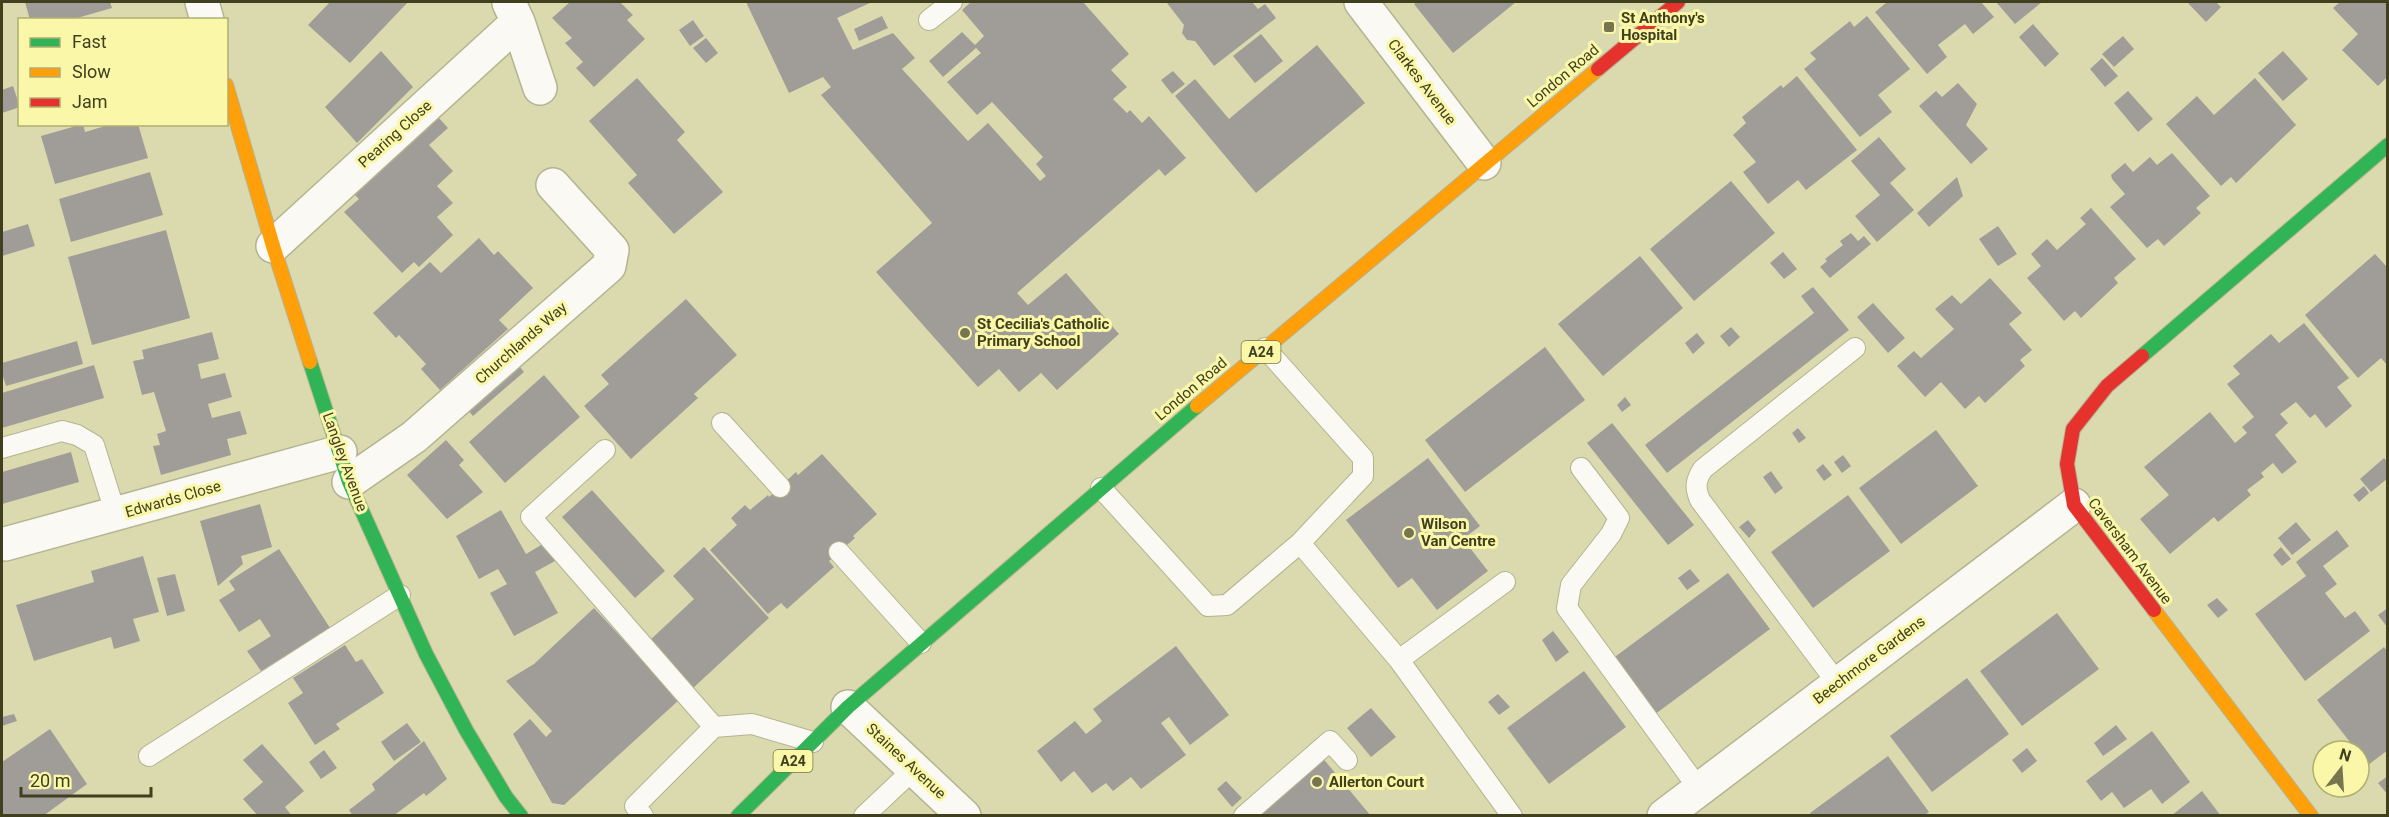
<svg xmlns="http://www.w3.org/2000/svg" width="2389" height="817" viewBox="0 0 2389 817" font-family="Roboto,sans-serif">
<rect width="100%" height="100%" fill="#dbdaae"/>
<!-- building -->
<path fill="#a09d99" d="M25,2H110L112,8L70,20H30Z
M330,2H408L350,63L308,25Z
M570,2H620L633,15L627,20L645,39L594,87L576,68L583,62L565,43L572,38L552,18Z
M746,2H872L837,18L853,50L893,33L915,58L902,69L968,141L988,123L1040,181L1046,176L1036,164L1043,157L992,102L977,115L947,82L981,53L976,48L943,77L929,61L962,32L975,45L984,36L962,10L971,2H1083L1129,54L1111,70L1127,87L1113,99L1127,113L1130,110L1142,123L1149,116L1186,158L1165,176L1159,169L1017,293L1028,305L1066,273L1119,334L1057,390L1041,373L1019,392L999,369L978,387L876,272L932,223L821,95L831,87L823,77L789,93Z
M1170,2H1252L1258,9L1265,4L1276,18L1214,66L1195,41L1187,40L1182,33L1184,25L1167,3Z
M1417,2H1516L1453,53L1414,4Z
M1887,2H1981L1994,17L1973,34L1965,24L1938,45L1947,57L1927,74L1875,12Z
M1996,2H2042L2015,24Z
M2187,2H2216L2221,7L2206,22Z
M2340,2H2388V76L2378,86L2342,50L2358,34L2333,8Z
M882,16L888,28L859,41L854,29Z
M1867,16L1910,69L1878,95L1892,112L1860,137L1804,69L1816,59L1810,53L1850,21L1854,27Z
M693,20L704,36L690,46L679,30Z
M2033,24L2059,54L2045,67L2019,37Z
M1261,34L1283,61L1255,83L1233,56Z
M2123,36L2134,49L2114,67L2102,54Z
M706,38L718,53L706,63L693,48Z
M1317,45L1365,103L1256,193L1175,96L1195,79L1229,119Z
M381,51L413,87L357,143L325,107Z
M2283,51L2308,79L2283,101L2258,73Z
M2102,58L2118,76L2105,87L2090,69Z
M1173,71L1185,84L1172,94L1161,80Z
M1797,76L1857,150L1806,190L1798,180L1768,204L1743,172L1756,162L1733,135L1746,123L1742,117L1781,85L1783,88Z
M637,78L685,132L677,140L723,192L674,234L628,183L637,175L589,121Z
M2255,78L2296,125L2236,183L2231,177L2221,186L2166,124L2197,96L2214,115Z
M1958,83L1977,104L1966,125L1988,149L1971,164L1919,106L1936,91L1942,97Z
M13,86L20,107L2,113V90Z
M2128,91L2153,119L2138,132L2114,103Z
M439,118L448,128L429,145L453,171L437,186L453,203L437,217L453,235L419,267L414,262L402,273L344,212L359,199L354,194Z
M83,124L85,132L112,124H138L148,158L55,184L41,136Z
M1879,137L1906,169L1890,183L1914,210L1877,242L1855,216L1880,195L1851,161Z
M2172,153L2210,196L2196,208L2201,213L2164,246L2158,239L2147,248L2110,207L2125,194L2112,179L2111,175L2125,163L2133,172L2150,157L2157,165Z
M150,172L163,215L71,242L59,199Z
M1957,177L1963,196L1929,227L1917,213Z
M1731,181L1775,233L1694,301L1650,249Z
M2091,208L2136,259L2114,278L2118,283L2081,318L2075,311L2064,321L2027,278L2041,266L2031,254L2047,239L2057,250L2086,224L2080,218Z
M28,224L35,246L2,256V232Z
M1998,226L2017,254L1998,266L1979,239Z
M166,230L190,318L92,345L68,257Z
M1851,233L1858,241L1864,236L1871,244L1830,278L1820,267L1827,261L1825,259L1843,245L1840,241Z
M479,238L494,255L498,251L533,288L499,320L508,329L440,390L421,369L426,364L399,335L396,338L373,313L430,262L441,273Z
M1783,252L1797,269L1784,279L1770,263Z
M2375,254L2388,268V366L2381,358L2358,378L2305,315Z
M1640,256L1683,308L1603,376L1558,324Z
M1990,278L2022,313L2009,324L2032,350L2020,360L2025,366L1985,403L1979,396L1965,409L1941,382L1925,397L1897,366L1914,351L1921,358L1954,329L1935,309L1952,295L1961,304Z
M1813,287L1849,330L1667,473L1645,445L1814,313L1801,296Z
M686,299L737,355L694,394L698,398L631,459L584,406L609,384L601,375Z
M1873,303L1905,338L1888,353L1857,317Z
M2304,323L2349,378L2337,387L2352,406L2326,428L2315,414L2310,418L2296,402L2280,414L2288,423L2275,435L2297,462L2282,474L2273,463L2261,473L2264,477L2247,490L2251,495L2218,522L2214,517L2170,554L2140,519L2169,495L2144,467L2210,412L2235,443L2247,433L2242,427L2254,417L2227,384L2240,374L2233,366L2271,334L2279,343Z
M1731,327L1740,337L1729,347L1720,336Z
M212,332L219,359L198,364L201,379L225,373L232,397L208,404L212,418L240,411L247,434L227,439L231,455L161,475L153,446L160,445L157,434L166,431L154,392L142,395L133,361L144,359L142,350Z
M1697,333L1705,343L1693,354L1685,343Z
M77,341L83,364L6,386L2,373V363Z
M1545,347L1585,400L1465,492L1425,440Z
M513,358L524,372L473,416L462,403Z
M94,365L104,398L2,428V393Z
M544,375L580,417L505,483L469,442Z
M1625,397L1631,405L1622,412L1617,405Z
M1612,423L1694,525L1668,545L1587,443Z
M1798,428L1806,438L1799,443L1792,433Z
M1936,430L1978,486L1901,544L1859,488Z
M446,440L464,460L459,465L483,492L447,519L407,475Z
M71,452L79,482L2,504V472Z
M822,454L877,514L853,536L855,538L829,561L834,567L787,609L781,603L768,614L710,550L737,525L731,518L745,505L750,510L768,495L769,497L796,472L798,475Z
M1843,455L1851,466L1842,473L1834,462Z
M1428,458L1480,526L1463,539L1488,571L1437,610L1412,578L1398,588L1346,520Z
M2384,458L2388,463V478L2371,492L2360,479Z
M1823,464L1832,475L1824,481L1816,470Z
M1771,471L1783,488L1775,494L1763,477Z
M2364,486L2369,493L2359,502L2353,495Z
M592,490L665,571L635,598L562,517Z
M1848,495L1890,551L1813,608L1771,552Z
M260,504L272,547L241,556L243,564L218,586L200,521Z
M501,510L526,554L541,545L555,561L535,572L558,613L514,636L490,593L507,584L498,569L479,579L456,536Z
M1748,520L1756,530L1749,538L1739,527Z
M2296,522L2311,540L2292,555L2278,538Z
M2337,530L2349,546L2323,566L2337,584L2325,593L2345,618L2355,611L2370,631L2305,681L2255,614L2306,576L2296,562Z
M704,547L769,618L692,689L649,641L694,599L673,576Z
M2281,547L2291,559L2282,566L2273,555Z
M279,549L330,628L261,671L247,651L271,636L260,619L239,632L219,600L235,590L229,581Z
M143,556L159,612L133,619L140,641L114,649L111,637L34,661L16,605L94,582L91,571Z
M1690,569L1700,581L1687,590L1678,578Z
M1728,573L1770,629L1654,715L1612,659Z
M175,574L185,611L167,616L157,578Z
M2217,598L2228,610L2218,618L2207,605Z
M594,608L679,700L564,805L552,803L513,734L530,719L546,737L552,731L506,681L534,664Z
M2388,608V628L2378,615Z
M2057,613L2099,669L2022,726L1980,671Z
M1553,631L1569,652L1556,662L1542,640Z
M345,645L356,662L362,659L384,693L336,724L340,729L315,745L288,703L303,693L293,678Z
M1176,646L1229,715L1190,745L1169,717L1161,723L1186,755L1141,789L1131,777L1113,791L1106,783L1092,793L1074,771L1061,782L1037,751L1075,721L1086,734L1095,727L1102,721L1093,709Z
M2384,647L2388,652V750L2368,765L2317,700Z
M1584,671L1626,727L1549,784L1507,728Z
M1967,678L2009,734L1932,792L1890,736Z
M1498,694L1510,707L1499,715L1488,702Z
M1371,708L1396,737L1371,757L1347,728Z
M14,714L17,721L2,726V717Z
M407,723L421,742L394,761L381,742Z
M2116,725L2127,739L2103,756L2094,743Z
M50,729L87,784L43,816H2V762Z
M2152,731L2190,782L2162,804L2151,789L2124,808L2112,792L2101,801L2086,781Z
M424,741L447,779L426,796L424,793L393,816H353L349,810L375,790L372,784Z
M262,744L304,791L285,807L292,816H258L243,799L263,782L243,760Z
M2027,748L2037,761L2022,773L2012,760Z
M324,750L337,768L321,779L309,762Z
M1321,756L1371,816H1257Z
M1888,756L1929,812L1924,816H1812L1810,813Z
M2388,776V795L2378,783Z
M1226,781L1242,798L1232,807L1217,789Z
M2202,791L2221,816H2171Z"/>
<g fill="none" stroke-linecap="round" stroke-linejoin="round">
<!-- lane casing -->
<g stroke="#b4b390" stroke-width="22">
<path id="lane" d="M929,20L952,2
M1265,348L1363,458V476L1300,543
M722,423L780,487
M2,448L62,431L77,435L94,445L116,515
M605,450L531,517L714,727
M1581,468L1619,518L1611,534L1571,585L1567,608L1699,789
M1101,488L1208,606L1227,605L1300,543L1399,660L1512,816
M839,552L921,643
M1399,660L1505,582
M1838,684L1700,500C1695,488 1695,481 1703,469L1855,348
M149,756L400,595
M643,816L635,806L714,727L752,724L813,742
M864,816L914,769
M1244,816L1330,741L1347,760"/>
</g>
<!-- street casing -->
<g stroke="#b4b390" stroke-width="36">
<path id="street" d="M202,2L207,20
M1361,2L1484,163
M509,3L518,22L540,88
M273,246L518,22
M349,482L414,437L609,266L612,250L553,185
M5,544L340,452
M848,707L964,816
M1664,816L2074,505"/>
</g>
<!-- fast casing -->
<g stroke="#b4b390" stroke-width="16">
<path id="fast" d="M2142,356L2388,145
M310,362L349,482L426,654L466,730L506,797L521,816
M738,816L848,707L1197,406"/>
</g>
<!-- slow casing -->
<g stroke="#b4b390" stroke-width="16">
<path id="slow" d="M226,85L273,246L310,362
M1197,406L1598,69
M2154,610L2311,816"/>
</g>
<!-- jam casing -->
<g stroke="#b4b390" stroke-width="16">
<path id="jam" d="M1598,69L1678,2
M2142,356L2107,386L2073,429L2067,464L2074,505L2154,610"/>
</g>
<!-- lane -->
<use href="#lane" stroke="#faf9f3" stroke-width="20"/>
<!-- street -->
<use href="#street" stroke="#faf9f3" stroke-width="33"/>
<!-- fast -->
<use href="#fast" stroke="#30b455" stroke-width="14"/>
<!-- slow -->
<use href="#slow" stroke="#ff9f0a" stroke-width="14"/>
<!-- jam -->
<use href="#jam" stroke="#e5322d" stroke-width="14"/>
</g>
<!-- markers -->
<g fill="#767550" stroke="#faf8a8" stroke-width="2">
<rect x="1603" y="21" width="12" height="12" rx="3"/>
<circle cx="965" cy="333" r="6"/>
<circle cx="1409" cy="533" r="6"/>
<circle cx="1317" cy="782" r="6"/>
</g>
<g text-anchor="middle" stroke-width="6" stroke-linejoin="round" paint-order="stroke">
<!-- shield labels -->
<g fill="#faf8a8" stroke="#787647" stroke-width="1.5">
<rect x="1241.5" y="341" width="39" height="22" rx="4.5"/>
<rect x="773.5" y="750" width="39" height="22" rx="4.5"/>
</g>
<g font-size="14" font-weight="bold" fill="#403f1e">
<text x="1261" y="357">A24</text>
<text x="793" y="766">A24</text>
</g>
<!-- poi labels -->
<g font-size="15" font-weight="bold" fill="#403f1e" stroke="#faf8a8" text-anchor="start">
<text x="1621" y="23">St Anthony's<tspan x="1621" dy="17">Hospital</tspan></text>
<text x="977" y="329">St Cecilia's Catholic<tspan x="977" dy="17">Primary School</tspan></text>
<text x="1421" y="529">Wilson<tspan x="1421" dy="17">Van Centre</tspan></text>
<text x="1329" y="787">Allerton Court</text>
</g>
<!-- street labels -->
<g font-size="15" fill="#403f1e" stroke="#faf8a8">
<text transform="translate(1563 76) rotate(-40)" y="5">London Road</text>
<text transform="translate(1422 82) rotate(53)" y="5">Clarkes Avenue</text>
<text transform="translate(395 134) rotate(-42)" y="5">Pearing Close</text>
<text transform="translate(521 343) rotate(-41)" y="5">Churchlands Way</text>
<text transform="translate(1191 389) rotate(-40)" y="5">London Road</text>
<text transform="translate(345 462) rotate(70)" y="5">Langley Avenue</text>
<text transform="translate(173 499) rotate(-16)" y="5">Edwards Close</text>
<text transform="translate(2130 551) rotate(53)" y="5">Caversham Avenue</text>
<text transform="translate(1869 660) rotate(-37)" y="5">Beechmore Gardens</text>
<text transform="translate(906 761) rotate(43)" y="5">Staines Avenue</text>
</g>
</g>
<!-- border -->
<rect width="2389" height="817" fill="none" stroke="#403f1e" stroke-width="6"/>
<!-- legend -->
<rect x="18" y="18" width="210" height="108" fill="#faf8a8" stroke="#b0ae71" stroke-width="1.5"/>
<rect x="30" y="38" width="30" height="9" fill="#30b455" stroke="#b0ae71" stroke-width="1.5"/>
<text x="72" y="48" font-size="18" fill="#403f1e">Fast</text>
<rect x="30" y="68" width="30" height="9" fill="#ff9f0a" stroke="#b0ae71" stroke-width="1.5"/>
<text x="72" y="78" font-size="18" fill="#403f1e">Slow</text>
<rect x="30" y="98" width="30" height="9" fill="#e5322d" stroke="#b0ae71" stroke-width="1.5"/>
<text x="72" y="108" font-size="18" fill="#403f1e">Jam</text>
<!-- north arrow -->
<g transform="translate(2341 769) rotate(17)"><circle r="28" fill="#faf8a8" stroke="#b0ae71" stroke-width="1.5"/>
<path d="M0-4.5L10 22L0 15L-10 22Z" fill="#767550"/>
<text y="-9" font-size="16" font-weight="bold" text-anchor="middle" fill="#403f1e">N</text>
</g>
<!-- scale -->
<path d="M21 787v9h130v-9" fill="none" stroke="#403f1e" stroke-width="3"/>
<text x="30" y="787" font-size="18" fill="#403f1e" stroke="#faf8a8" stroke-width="4.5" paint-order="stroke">20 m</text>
</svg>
